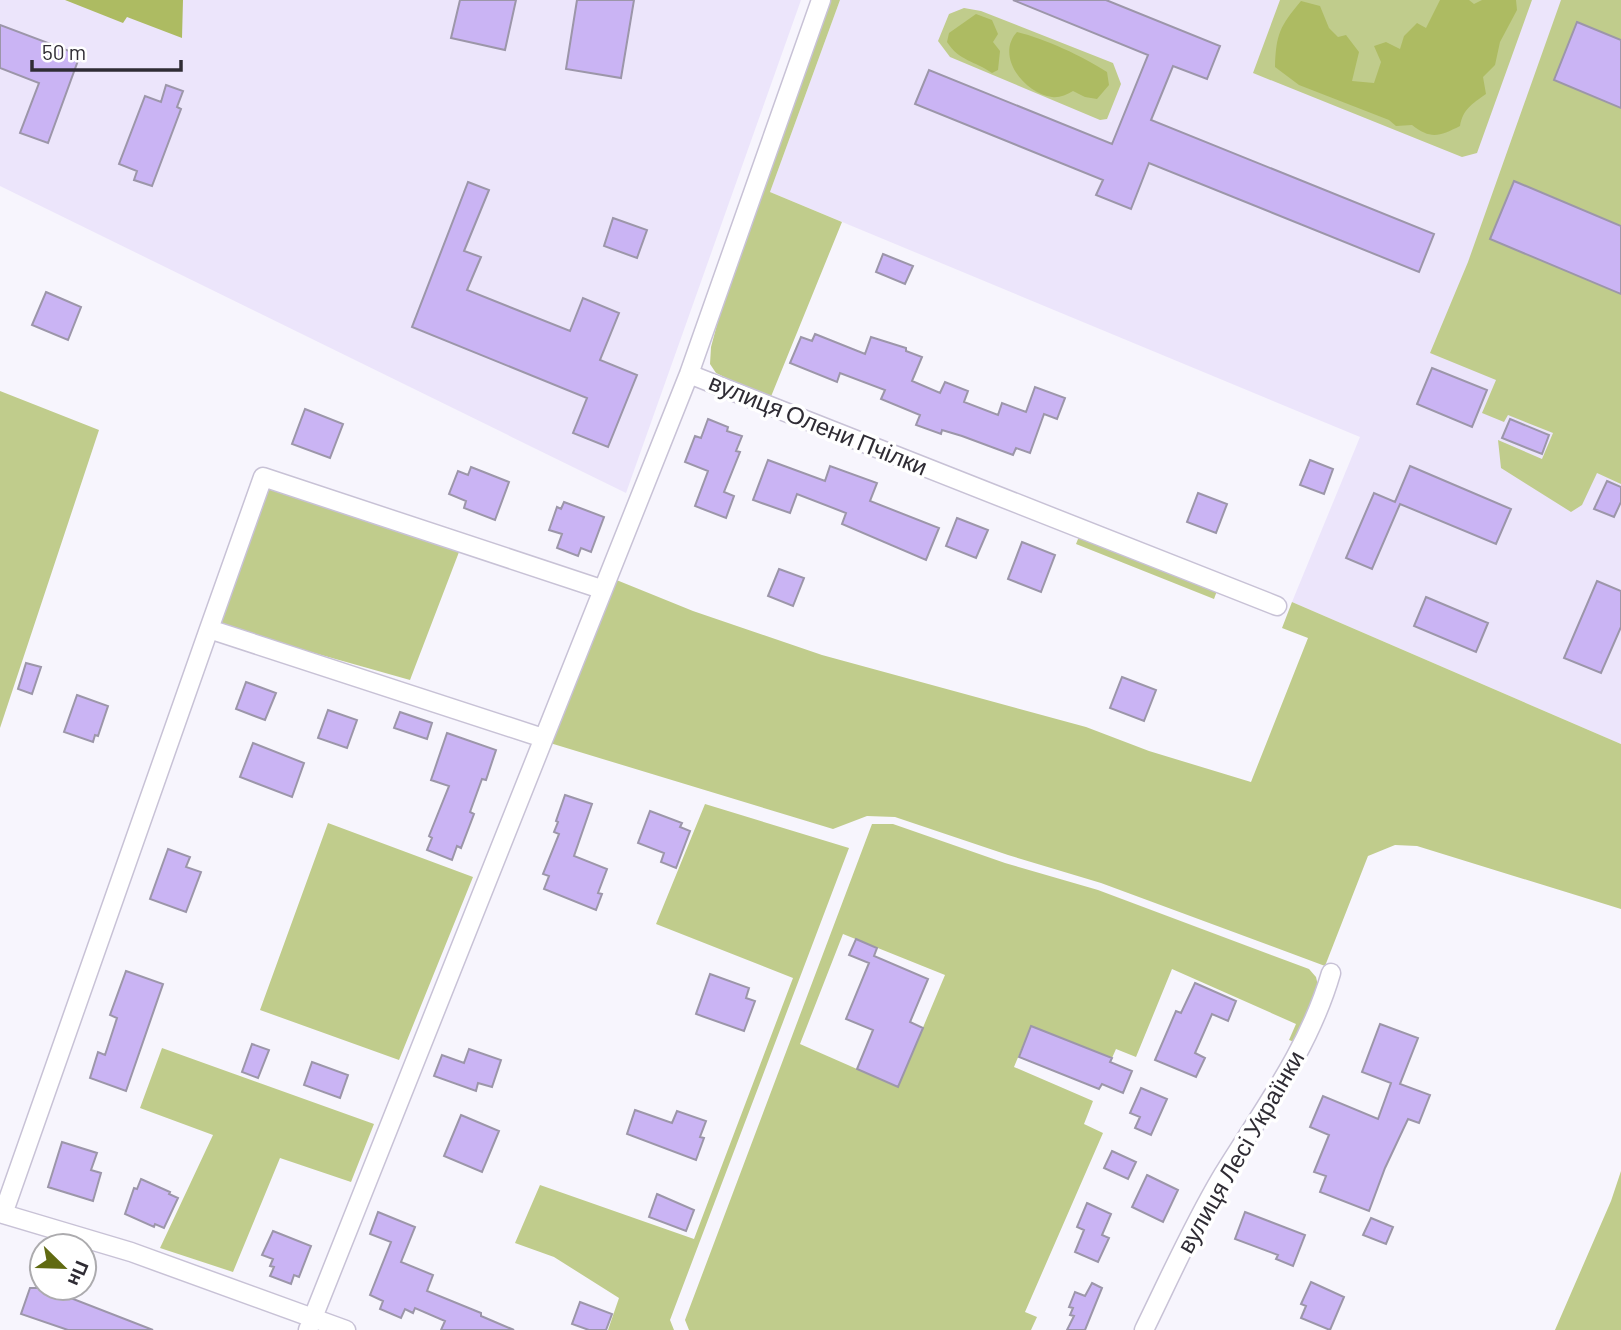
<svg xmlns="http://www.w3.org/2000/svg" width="1621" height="1330" viewBox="0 0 1621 1330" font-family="Barlow,sans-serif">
<rect width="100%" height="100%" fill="#f7f5fd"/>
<!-- built -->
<path fill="#ece5fb" d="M0,0H801L626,493L0,186Z
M840,0H1565L1621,23V744L1292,602L1360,437L770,192Z"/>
<!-- green -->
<path fill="#c0cc8c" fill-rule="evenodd" d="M828,0H840L770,192L842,222L770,399L716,373L710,364L711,347L729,280Z
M1280,0H1532L1477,153L1462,157L1253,73Z
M1561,0H1621V484L1597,473L1582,505L1571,512L1501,468L1498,440L1542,459L1553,433L1508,415L1504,422L1482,413L1496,380L1430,353L1468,262Z
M964,8L981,11L1113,63L1121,84L1107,119L1100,120L950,57L938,41L949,14Z
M0,391L99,430L0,728Z
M268,489L459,552L410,680L219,626Z
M1080,534L1218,588L1214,599L1076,544Z
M614,579L693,611L822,655L1086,727L1149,751L1251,782L1308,638L1282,628L1292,602L1621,744V909L1417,846L1395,845L1368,856L1325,966L1101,883L1008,855L895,817L867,816L833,829L550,743Z
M705,804L849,848L670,1320L674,1330H608L619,1298L554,1257L515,1243L540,1185L694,1239L793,978L656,924Z
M328,823L473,877L399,1060L260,1010Z
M872,824H893L1005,863L1098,890L1309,969L1316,977L1319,990L1297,1043L1289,1040L1296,1024L1172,969L1136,1057L1116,1049L1112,1058L1031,1026L1014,1067L1093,1101L1084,1124L1103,1133L1025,1312L1037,1317L1031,1330H689L685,1320ZM843,934L945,975L898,1087L800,1044Z
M162,1048L374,1124L351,1182L280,1158L233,1272L160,1248L213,1135L140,1108Z
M1621,1171V1330H1555L1611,1201Z"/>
<!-- forest -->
<path fill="#adbb62" d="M65,0H183L182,38L127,17L123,23Z
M1440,0H1469L1474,4L1482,0H1516L1517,10L1500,42L1495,65L1483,77L1486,94C1472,104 1463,109 1460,126C1440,136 1431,140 1412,125L1396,126L1389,120L1299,85L1275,67C1276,34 1280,26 1301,1L1320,6L1329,28L1338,37L1346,35L1359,52L1352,81L1374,83L1381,62L1374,46L1386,42L1400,49L1404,36L1417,23L1426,28Z
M976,14L992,20L998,34L993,42L1000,51L998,70L992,73C975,61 959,61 947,42L949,33Z
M1017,32C1046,39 1082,56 1107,72L1109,85L1097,99L1085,97L1073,91C1066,95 1059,98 1052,97C1024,93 995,56 1017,32Z"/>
<!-- building -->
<path fill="#cab4f4" stroke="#9c96a9" stroke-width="2" d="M460,0H516L505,50L451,38Z
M577,0H634L621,78L566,69Z
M1013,0H1106L1220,46L1207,79L1173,66L1151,120L1434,234L1419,272L1149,163L1131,209L1096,195L1103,180L915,104L929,70L1112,144L1148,55Z
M1577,22L1621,40V108L1554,80Z
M0,25L80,55L48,143L20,133L39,83L0,68Z
M166,85L183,91L177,107L181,109L152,186L134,180L137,171L119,164L145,96L161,102Z
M1514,181L1621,226V294L1490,239Z
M468,182L489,190L464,251L481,257L467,290L570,331L583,298L619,313L600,360L637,375L608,447L573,433L587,398L412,327Z
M613,218L647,230L637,258L604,246Z
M883,254L913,266L905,284L876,272Z
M46,292L81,307L68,340L32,325Z
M815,334L865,354L871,337L906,348V351L922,357L912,381L940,393L945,382L968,391L964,402L998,415L1002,403L1026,412L1035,387L1065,398L1057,419L1044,414L1030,453L1016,448L1013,455L962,436L942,430L941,434L916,425L920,415L881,399L885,390L840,373L837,382L790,363L801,337L812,341Z
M1432,368L1487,390L1472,427L1417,404Z
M305,409L343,424L330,458L292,444Z
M708,419L728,427L727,431L742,436L736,451L740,452L724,492L734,496L726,518L695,506L708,471L685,462L695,436L701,438Z
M1510,419L1549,435L1542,454L1502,438Z
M768,460L825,481L830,466L877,483L870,501L939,528L926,560L842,524L846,513L797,494L790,513L753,500Z
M1310,460L1333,469L1324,494L1300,485Z
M1410,466L1511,509L1496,544L1400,504L1372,569L1346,558L1374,493L1395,502Z
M471,467L509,482L495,520L464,508L466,501L449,494L458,471L468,475Z
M1607,481L1621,487V502L1614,517L1594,509Z
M1198,493L1227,504L1216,533L1187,522Z
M564,502L604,517L591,552L581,548L578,556L557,548L562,534L549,530L557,507L561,509Z
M957,518L988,530L976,558L946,546Z
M1022,542L1055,555L1041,592L1008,579Z
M779,569L804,578L793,606L768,596Z
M1597,581L1621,591V627L1601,673L1564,658Z
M1426,597L1488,623L1476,652L1414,626Z
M26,663L41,667L32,694L18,689Z
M1122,677L1156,690L1144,721L1110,708Z
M246,682L276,693L265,720L236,709Z
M77,695L108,706L98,736L95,735L93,742L64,732Z
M328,710L357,720L347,748L318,738Z
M400,712L432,723L427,739L394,728Z
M447,733L496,750L486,780L482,779L470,812L474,814L461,848L457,846L452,860L427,850L432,838L429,836L449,786L431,780Z
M253,743L304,763L292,797L240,777Z
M565,795L592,804L574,856L607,869L598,893L602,894L596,910L544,889L549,876L543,874L559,834L554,832L558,822L556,821Z
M650,811L682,823L680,827L690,831L676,868L661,862L664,853L638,843Z
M168,849L190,857L186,867L201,872L186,912L150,899Z
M856,939L877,948L874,956L928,979L910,1022L923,1028L898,1087L857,1069L873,1030L846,1019L869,963L849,955Z
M126,971L163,984L126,1091L90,1078L98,1052L105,1055L117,1018L110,1015Z
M710,974L749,988L746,998L755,1001L744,1031L696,1014Z
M1195,983L1236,1001L1228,1021L1212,1014L1195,1053L1205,1058L1196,1077L1155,1060L1176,1011L1181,1013Z
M1380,1024L1418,1038L1400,1084L1430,1095L1419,1123L1408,1119L1385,1168L1369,1211L1320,1192L1326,1176L1314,1172L1329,1135L1310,1127L1323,1096L1378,1119L1391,1083L1362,1072Z
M1031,1026L1112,1058L1110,1062L1132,1071L1123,1093L1102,1084L1099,1089L1019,1057Z
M252,1044L269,1050L258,1078L242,1072Z
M469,1049L501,1060L492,1087L478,1083L476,1091L434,1076L442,1055L464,1063Z
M312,1062L348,1075L340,1098L304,1085Z
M1141,1088L1167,1099L1151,1135L1135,1128L1140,1117L1130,1113Z
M635,1110L672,1123L677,1111L706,1121L700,1137L704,1138L696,1160L627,1134Z
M461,1115L499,1131L482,1172L444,1156Z
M62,1142L97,1153L91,1170L101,1173L93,1201L48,1187Z
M1112,1151L1136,1162L1128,1179L1104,1168Z
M1147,1175L1178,1190L1163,1222L1132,1207Z
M141,1179L170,1192L169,1194L178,1198L164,1228L155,1224L154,1227L125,1214L134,1188L137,1189Z
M657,1194L694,1210L686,1231L649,1217Z
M1087,1203L1111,1214L1102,1235L1109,1238L1098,1262L1075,1252L1084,1230L1077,1227Z
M378,1212L415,1227L401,1262L433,1275L427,1291L481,1313V1316L514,1330H441L445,1321L415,1308L413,1313L405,1309L401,1318L380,1309L383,1301L370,1295L391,1242L370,1234Z
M1245,1212L1305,1235L1293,1266L1276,1259L1278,1255L1235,1239Z
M1371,1218L1393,1227L1386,1244L1363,1235Z
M273,1231L311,1246L299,1277L294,1275L291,1284L270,1276L274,1267L270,1266L273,1259L262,1255Z
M1311,1282L1344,1297L1330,1330L1301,1318L1306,1306L1301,1304Z
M1092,1283L1102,1288L1085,1330H1067L1074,1316L1070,1315L1073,1308L1069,1307L1075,1292L1085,1296Z
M30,1288H45L153,1330H68L21,1314Z
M580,1302L612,1314L606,1330H589L572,1324Z"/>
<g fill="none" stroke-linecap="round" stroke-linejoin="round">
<!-- minor casing -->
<g stroke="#c8c2d6" stroke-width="21">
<path id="minor" d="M689,374L1277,606
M209,629L263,477L601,589
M0,1213L131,1252L346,1330
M3,1214L209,629L543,738
M308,1330L689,374L821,0
M1144,1330C1169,1279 1192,1227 1221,1178C1262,1111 1309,1049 1331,973"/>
</g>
<!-- minor -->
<use href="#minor" stroke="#fff" stroke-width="18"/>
</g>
<g text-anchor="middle" stroke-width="7" stroke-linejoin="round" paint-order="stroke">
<!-- street labels -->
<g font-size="24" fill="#2f2c34" stroke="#fff">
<text transform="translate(818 425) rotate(22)" y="8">вулиця Олени Пчілки</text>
<text transform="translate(1241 1152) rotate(-60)" y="8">вулиця Лесі Українки</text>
</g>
</g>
<!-- north arrow -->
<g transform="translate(63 1267) rotate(113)"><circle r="33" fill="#ffffff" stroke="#acabae" stroke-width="2"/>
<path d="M0-5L12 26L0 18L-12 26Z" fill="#606a11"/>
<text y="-10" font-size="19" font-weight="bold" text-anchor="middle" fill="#2f2c34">Пн</text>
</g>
<!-- scale -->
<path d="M32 60v10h149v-10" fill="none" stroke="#2f2c34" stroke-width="3.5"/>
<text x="42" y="60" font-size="21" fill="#2f2c34" stroke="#ffffff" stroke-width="5" paint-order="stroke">50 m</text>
</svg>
